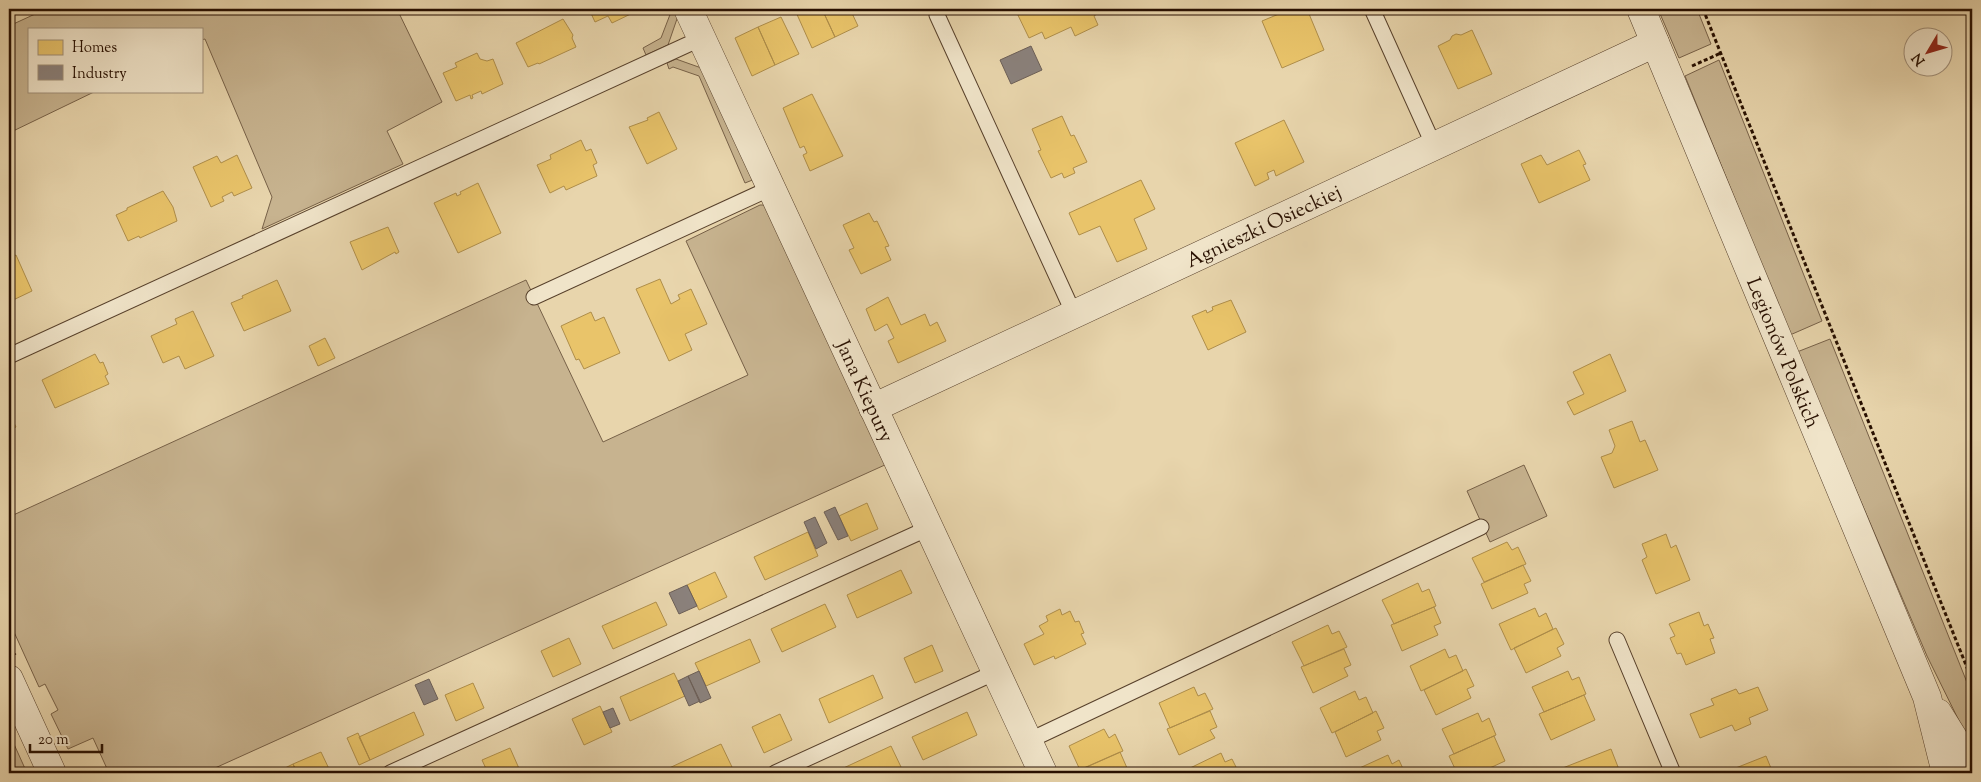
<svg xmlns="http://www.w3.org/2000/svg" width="1981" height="782" viewBox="0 0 1981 782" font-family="'Sorts Mill Goudy',serif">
<rect width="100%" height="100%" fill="#e8d5ac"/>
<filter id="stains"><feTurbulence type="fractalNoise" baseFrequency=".004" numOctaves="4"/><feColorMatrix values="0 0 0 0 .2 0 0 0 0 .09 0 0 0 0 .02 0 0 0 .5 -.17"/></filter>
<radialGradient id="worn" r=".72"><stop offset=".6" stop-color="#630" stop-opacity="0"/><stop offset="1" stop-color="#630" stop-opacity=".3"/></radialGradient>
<!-- green -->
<path fill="#c7b38f" stroke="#776148" d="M46,9H397L442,102L387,131L403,164L262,229L272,197L205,39L201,40V29H29V91H96L9,133V26Z
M669,9H677L679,13L668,45L646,55L643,48L661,38L671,12Z
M1658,9H1697L1711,44L1679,58Z
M676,59L707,70L755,179L745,183L699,76L673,67L669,69L667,63Z
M1719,60L1822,321L1790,335L1685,76Z
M760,205H769L887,464L204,773H109L93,738L68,749L51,714L58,710L45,684L39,687L9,621V517L526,280L603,442L748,375L686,241Z
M1830,339L1972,695V740L1969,741L1927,656L1797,352Z
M1524,465L1547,516L1490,542L1467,491Z
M9,733L27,773H9Z"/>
<!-- homes -->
<path fill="#e9c46a" stroke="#af8e4a" d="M589,9H638L639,10L612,23L608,16L595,22Z
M798,9H822L835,37L812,48L795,10Z
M822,9H850L858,26L835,37Z
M1015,9H1094L1097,14L1094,16L1098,25L1075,36L1071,27L1045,39L1042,32L1029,38Z
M1291,9H1307L1324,50L1282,68L1262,21Z
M781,17L799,54L775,65L758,27Z
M563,19L573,35L572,38L576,47L539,64L538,63L528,67L516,43Z
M758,27L775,65L752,76L735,38Z
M1472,30L1492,74L1458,89L1438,46L1450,40L1452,36L1456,34L1461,35Z
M477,53L480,59L487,61L493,59L503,84L482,94L481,91L472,95L473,98L471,99L470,95L456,101L443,73L457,67L455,63Z
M812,94L843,156L810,171L803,155L807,153L804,146L800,148L783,108Z
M659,112L677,149L647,164L629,127L648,120L647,118Z
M1062,116L1071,136L1074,135L1087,162L1073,168L1075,173L1064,178L1062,173L1051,178L1038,151L1041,150L1032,129Z
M1284,120L1304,162L1276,176L1274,170L1267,173L1269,179L1255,186L1235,143Z
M581,140L586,151L591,149L597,163L593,165L597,176L566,190L564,186L550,193L537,165L551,159L550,155Z
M1579,150L1586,164L1583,165L1590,180L1539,203L1521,164L1541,155L1547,165Z
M237,155L252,188L234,196L232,192L222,197L224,201L211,207L193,167L217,156L221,163Z
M1141,180L1155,209L1134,219L1147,249L1117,262L1100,226L1079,235L1069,213Z
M478,183L501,233L458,253L434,203L456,193L457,196L461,194L460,192Z
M163,191L173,207L177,221L140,238L139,236L128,241L116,215L127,210V208Z
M869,213L874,222L877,221L889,246L885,247L891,260L861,274L849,250L854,248L843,225Z
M388,227L399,252L396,254L395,252L362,270L350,242Z
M16,255L32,291L9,302V258Z
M660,279L671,304L680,299L678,295L691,289L707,324L685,334L692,350L669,361L636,289Z
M277,280L291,311L244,331L231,303L243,298L242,296Z
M888,297L901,325L925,314L930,326L937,322L946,341L898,363L888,341L894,338L887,324L875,331L866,309Z
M1231,300L1246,332L1208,350L1192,316L1206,310L1207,313L1213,310L1212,307Z
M193,311L214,356L185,369L179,356L163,363L151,336L177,324L175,319Z
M591,312L595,321L604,317L620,353L584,369L579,359L576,360L561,326Z
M325,338L335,358L318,366L309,346Z
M95,354L100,363L103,362L108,374L105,376L109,384L55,408L42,380Z
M1610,354L1626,391L1574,415L1567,402L1584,394L1573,372Z
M9,413L16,427L9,431Z
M1632,421L1640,442L1645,440L1658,470L1614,488L1601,457L1612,453L1615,446L1609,430Z
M867,503L878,529L851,541L839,516Z
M808,532L818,556L765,580L754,557Z
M1666,534L1671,548L1676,545L1690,580L1656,594L1642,560L1647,557L1642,544Z
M1507,542L1512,550L1518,547L1526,564L1484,582L1472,558Z
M1523,565L1531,581L1524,584L1528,593L1492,609L1481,584Z
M901,570L912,593L857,618L847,595Z
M715,572L727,597L699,610L687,585Z
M1418,583L1422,592L1429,589L1436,606L1394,624L1382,600Z
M656,602L667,625L613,649L602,626Z
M825,604L836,627L782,652L771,629Z
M1434,607L1441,623L1434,626L1438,635L1402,651L1391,625Z
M1535,608L1539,617L1546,613L1553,629L1511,650L1499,624Z
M1060,609L1062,615L1070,611L1075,622L1079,621L1084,633L1081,634L1086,644L1055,659L1054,656L1034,665L1024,644L1044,634L1039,626L1048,621L1046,616Z
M1699,612L1704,626L1708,624L1714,638L1710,639L1715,653L1686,665L1681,653L1677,654L1670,638L1675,636L1669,624Z
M1328,625L1332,634L1339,631L1347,647L1304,666L1292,642Z
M1556,628L1564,644L1557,648L1561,656L1526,673L1514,648Z
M569,638L581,664L553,677L541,651Z
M750,639L760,662L706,686L695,663Z
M932,645L943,671L915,683L904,658Z
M1344,649L1351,665L1344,668L1348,676L1313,693L1301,667Z
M1445,649L1449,658L1456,655L1463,671L1421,691L1410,666Z
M1466,669L1474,686L1467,689L1471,698L1436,715L1424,690Z
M1568,671L1572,680L1579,677L1586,694L1544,712L1532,687Z
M674,673L685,696L630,721L620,697Z
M873,675L883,698L829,723L819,699Z
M473,683L484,708L456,721L445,695Z
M1194,687L1198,696L1205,693L1213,709L1170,728L1159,703Z
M1758,687L1768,710L1749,718L1751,724L1735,731L1732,725L1700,738L1690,714L1714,705L1711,699L1736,689L1739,694Z
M1355,691L1359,700L1366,697L1373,713L1332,733L1320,708Z
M1584,695L1595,720L1551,740L1539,714Z
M600,706L612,732L584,745L572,719Z
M1210,711L1217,727L1210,730L1215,738L1179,755L1167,729Z
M1376,711L1384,728L1377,731L1381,740L1346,757L1335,732Z
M414,712L424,735L370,760L359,737Z
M967,712L977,735L923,760L912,737Z
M1478,713L1482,722L1489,718L1496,735L1454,754L1442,729Z
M780,714L792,740L764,753L752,727Z
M1104,729L1109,738L1115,734L1123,751L1080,770L1069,746Z
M358,733L370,760L359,765L347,738Z
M1494,736L1505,761L1479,773H1457L1449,756Z
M721,744L732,767L718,773H669L667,769Z
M891,746L902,769L893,773H838L837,771Z
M510,748L521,773H488L482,760Z
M1611,749L1620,772L1618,773H1550Z
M321,752L331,773H297L293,764Z
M1120,752L1127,768L1121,771V773H1078L1077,771Z
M1221,753L1225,762L1232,759L1239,773H1187L1186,770Z
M1388,755L1392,764L1399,760L1405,773H1354L1353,771Z
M1766,756L1773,773H1723Z
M293,764L297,773H280L279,771Z"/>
<!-- industry -->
<path fill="#8a817c" stroke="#6c5f57" d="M1031,46L1042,70L1011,84L1000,60Z
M835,507L848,536L838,540L824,512Z
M815,517L827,543L816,549L804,522Z
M687,585L697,606L679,614L669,593Z
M699,671L711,698L700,703L688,676Z
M688,676L700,701L689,706L678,681Z
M429,679L438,699L424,705L415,685Z
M613,708L620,724L610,728L603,712Z
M485,768L488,773H474L479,771Z"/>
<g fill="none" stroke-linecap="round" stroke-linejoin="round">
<!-- service casing -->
<g stroke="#57402b" stroke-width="17">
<path id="service" d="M1372,9L1434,146
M937,15L1074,314
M534,297L771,188
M9,356L702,38
M1617,640L1673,773
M1028,741L1481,527
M390,773L920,532
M775,773L985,677"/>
</g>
<!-- minor casing -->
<g stroke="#57402b" stroke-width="29">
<g id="minor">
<path id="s1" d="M688,9L1043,773"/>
<path id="s2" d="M873,408L1655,43"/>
<path d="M9,679L52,773"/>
</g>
</g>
<!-- tertiary casing -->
<g stroke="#57402b" stroke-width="29">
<g id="tertiary">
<path id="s3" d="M1641,9L1927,697L1946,773"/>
<path d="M1938,713L1972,768"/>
</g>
</g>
<!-- path -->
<path stroke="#270f00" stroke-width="3" stroke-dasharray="4 2.5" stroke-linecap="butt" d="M1703,9L1972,680
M1692,66L1721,53
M9,642L15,655"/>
<!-- service -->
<use href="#service" stroke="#f0e4c9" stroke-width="15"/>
<!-- minor -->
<use href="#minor" stroke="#f0e4c9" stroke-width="28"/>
<!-- tertiary -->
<use href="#tertiary" stroke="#f0e4c9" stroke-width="28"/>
</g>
<g text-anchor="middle" stroke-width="5" stroke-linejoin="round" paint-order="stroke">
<!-- street labels -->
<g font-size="20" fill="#270f00" stroke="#f0e4c9">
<text dy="7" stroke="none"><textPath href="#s2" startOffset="431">Agnieszki Osieckiej</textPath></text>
<text dy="7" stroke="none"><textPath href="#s3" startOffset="372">Legionów Polskich</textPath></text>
<text dy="7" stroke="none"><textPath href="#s1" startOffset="421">Jana Kiepury</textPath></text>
</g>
</g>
<!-- margin -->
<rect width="1981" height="782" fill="none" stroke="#e8d5ac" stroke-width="30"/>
<rect x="10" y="10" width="1961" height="762" fill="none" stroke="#270f00" stroke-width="2.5"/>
<rect x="15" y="15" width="1951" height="752" fill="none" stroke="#270f00"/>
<!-- legend -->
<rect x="28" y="28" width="175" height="65" fill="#f0e4c9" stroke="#a08f79"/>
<rect x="38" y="40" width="25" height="15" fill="#e9c46a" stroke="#a08f79"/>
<text x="72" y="52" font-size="15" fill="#270f00">Homes</text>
<rect x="38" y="65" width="25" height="15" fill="#8a817c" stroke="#a08f79"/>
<text x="72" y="78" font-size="15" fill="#270f00">Industry</text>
<!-- north arrow -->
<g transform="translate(1928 52) rotate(232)"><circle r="24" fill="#f0e4c9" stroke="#a08f79"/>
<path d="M0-4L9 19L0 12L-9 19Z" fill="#8f2418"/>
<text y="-8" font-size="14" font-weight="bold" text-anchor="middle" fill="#270f00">N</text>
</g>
<!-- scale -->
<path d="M30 744v8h72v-8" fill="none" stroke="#270f00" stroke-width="2.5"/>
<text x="38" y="744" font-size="15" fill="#270f00" stroke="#f0e4c9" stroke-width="4" paint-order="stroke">20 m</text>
<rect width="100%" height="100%" filter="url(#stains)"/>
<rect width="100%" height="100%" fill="url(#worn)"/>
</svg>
